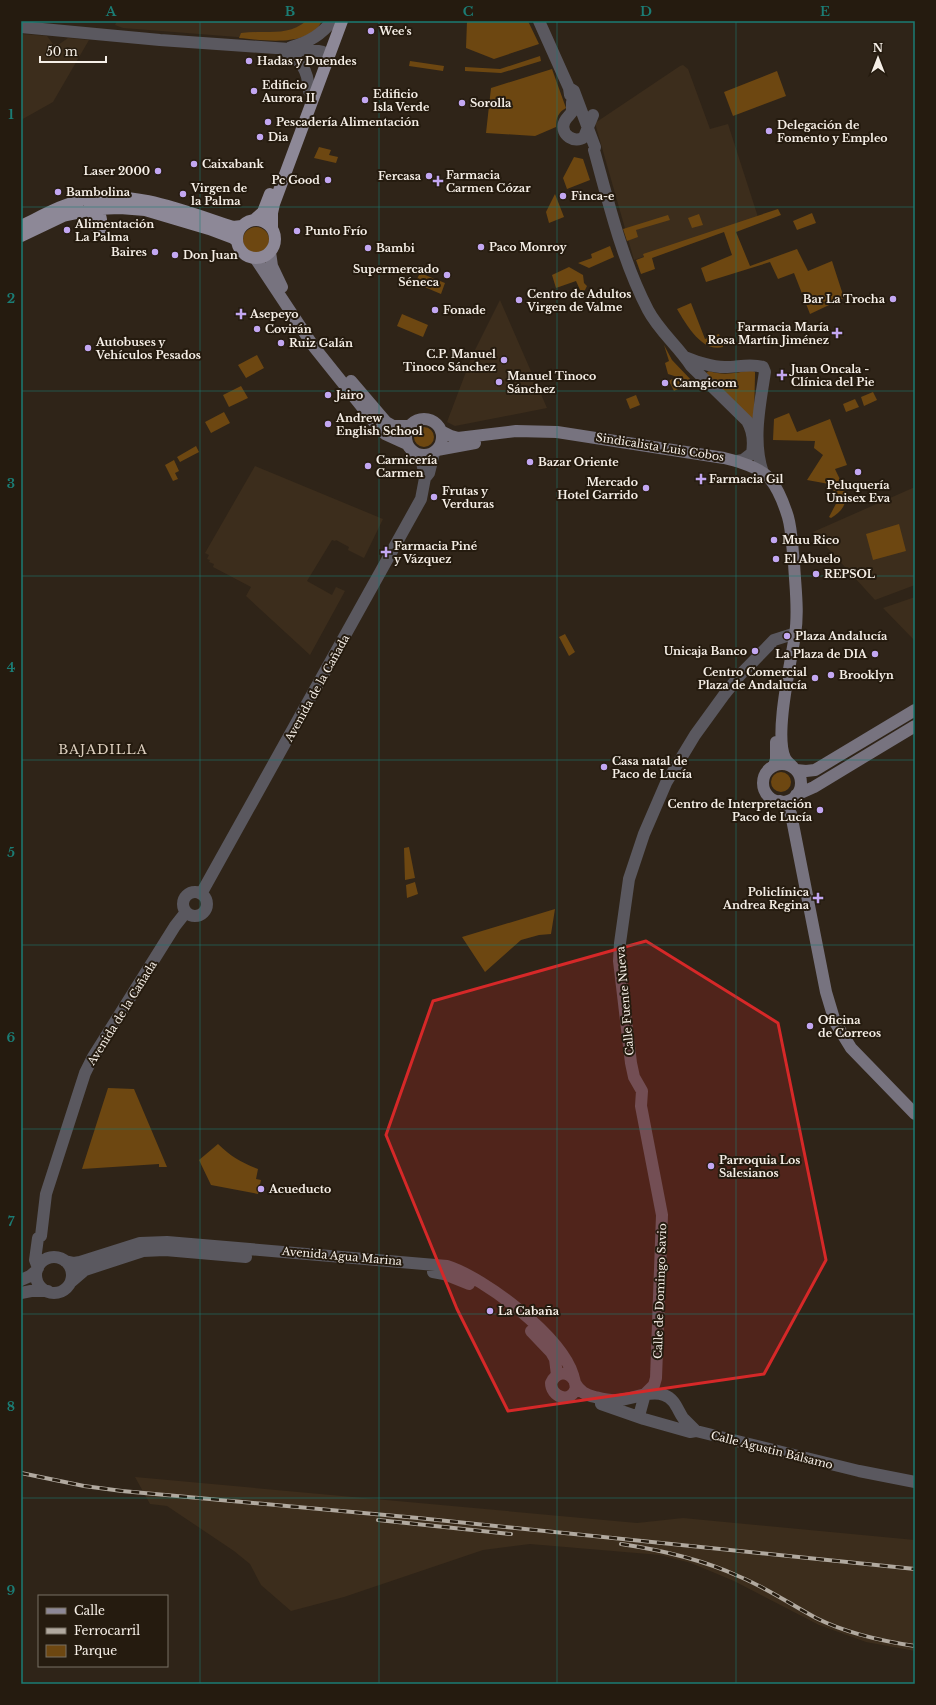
<svg xmlns="http://www.w3.org/2000/svg" width="936" height="1705" viewBox="0 0 936 1705" font-family="'Libre Baskerville',serif">
<rect width="100%" height="100%" fill="#2f2418"/>
<!-- built -->
<path fill="#3c2d1c" d="M117,21H322L310,33L286,41L123,28L115,25Z
M21,34L47,36L53,44L58,45L68,38L89,40L53,102L21,120Z
M683,65L688,69L710,129L728,124L758,217L634,260L595,123L680,66Z
M500,300L547,408L455,426L447,422L472,356Z
M255,466L383,519L364,558L348,550L349,547L336,540L335,541L332,540L307,581L332,595L336,587L345,591L310,655L246,596L251,587L213,567L214,564L209,562L210,560L207,559L209,555L205,553Z
M915,487V585L875,600L813,532Z
M915,597V641L883,608Z
M135,1477L637,1523L683,1518L915,1540V1651L866,1642L819,1625L734,1581L691,1563L660,1555L530,1544L483,1550L344,1597L291,1611L261,1585L250,1564L234,1551L167,1506L150,1504Z"/>
<!-- green -->
<path fill="#6d4711" d="M306,21H322C309,48 263,40 239,38L241,33C264,30 288,37 306,21Z
M467,21H528L539,44L494,59L466,48Z
M540,56L541,61L501,73L465,71V67L500,69Z
M410,61L444,66L443,71L409,66Z
M552,69L566,108C558,112 556,119 556,127L535,136L486,133L491,88Z
M777,71L786,96L733,116L724,92Z
M319,147L331,150L329,155L338,157L336,163L314,158Z
M574,157L583,159L590,180L567,189L563,178Z
M555,194L564,217L549,223L546,212Z
M778,209L781,215L736,232L750,266L797,249L808,271L832,261L844,298L810,314L794,273L778,279L770,262L706,282L701,268L732,255L724,232L652,258L655,269L641,274L636,260L644,257L643,254Z
M812,213L816,223L797,230L793,221Z
M699,214L703,225L692,228L688,218Z
M668,215L670,220L636,230L638,237L627,241L623,229Z
M243 240a13 13 0 1 1 26 0a13 13 0 1 1-26 0Z
M610,246L614,257L589,268L578,263L592,258L591,254Z
M569,267L583,275L584,283L587,286L585,290L581,292L576,281L556,288L552,275Z
M420,273L445,283L441,294L415,283Z
M691,303L705,339L719,334L723,347C702,353 686,324 677,309Z
M402,314L428,325L423,337L397,326Z
M664,345L672,360L693,382L668,374L665,363L669,361Z
M257,355L264,368L246,378L238,365Z
M751,370L755,372V375L754,418L752,419L706,373L709,371C723,376 737,373 751,370Z
M672,379L688,384L674,391L669,381Z
M241,386L248,398L229,407L223,395Z
M873,392L877,400L864,406L861,397Z
M636,395L640,405L630,409L626,399Z
M855,399L859,407L846,412L843,404Z
M224,412L230,423L211,433L205,422Z
M789,413L797,432L830,419L847,465L835,469C844,488 855,504 831,518L829,517L839,498L833,493L834,489L829,484L807,480L823,455L814,448L815,441L773,440L774,419Z
M414 437a10 10 0 1 1 20 0a10 10 0 1 1-20 0Z
M196,446L199,452L180,462L177,457Z
M174,460L179,471L175,473L178,479L173,481L165,465Z
M899,524L906,551L873,560L866,534Z
M565,634L575,652L569,656L559,637Z
M771 782a10 10 0 1 1 20 0a10 10 0 1 1-20 0Z
M409,847L415,878L405,880L404,848Z
M415,882L418,894L407,898L406,885Z
M555,909L551,934L539,935L521,940L485,972L462,937Z
M108,1088L134,1089L167,1167H159V1164L82,1169Z
M218,1144C230,1156 242,1163 258,1169L256,1179L261,1180L258,1194L211,1185L199,1160Z"/>
<g fill="none" stroke-linecap="round" stroke-linejoin="round">
<!-- tertiary -->
<path stroke="#5a585f" stroke-width="12" d="M539,21L569,88L570,95
M21,27L160,40L318,51L323,52L326,60V65
M291,47C307,43 322,34 332,21
M282,49C301,61 308,68 309,91
M569,88L574,91L595,147L594,150C609,204 622,260 648,310C659,331 678,346 691,366L747,421C753,431 754,441 752,453L743,460L737,461
M572,102V112C569,116 565,119 564,123C560,135 575,144 584,137L593,115
M685,357C698,362 711,367 725,367C738,367 751,363 763,367L765,372C760,404 752,442 763,473
M415,454L422,462L425,477
M183 904a12 12 0 1 1 24 0a12 12 0 1 1-24 0Z
M201,894L421,499L425,478L429,473L434,453
M36 1275a18 18 0 1 1 36 0a18 18 0 1 1-36 0Z
M65,1261L74,1263L80,1262L140,1243L167,1242L447,1266C485,1278 561,1336 573,1375C574,1380 577,1385 575,1390C569,1404 551,1396 551,1383C556,1372 567,1370 574,1380
M38,1268L35,1260L38,1238L41,1236L46,1194L85,1073L93,1057L175,926L186,912
M433,1272L444,1274L469,1284
M21,1280L30,1276L37,1270
M71,1282L85,1270L143,1251L165,1250L246,1257
M21,1293L31,1291H48
M531,1331L551,1352L555,1359L557,1375
M575,1383C580,1392 586,1395 595,1397C603,1399 610,1401 619,1400C633,1399 650,1390 664,1395C675,1399 677,1409 683,1418C687,1422 692,1427 696,1431L859,1471L915,1482
M601,1404L644,1419L690,1432L696,1431
M639,1416L645,1394L654,1385L656,1378L662,1215L641,1106L642,1091L634,1077L631,1063L619,961L620,943L629,879L644,834L666,783L695,735L724,695L740,675L774,640L796,633"/>
<!-- secondary -->
<path stroke="#77737f" stroke-width="12" d="M270,252L272,266L282,287
M255,258L314,347L374,422L385,434L407,444
M351,381L386,422L393,426H410
M406 437a18 18 0 1 1 36 0a18 18 0 1 1-36 0Z
M441,431L451,436L458,438L516,431L557,432L724,458C738,461 761,468 770,479C779,490 784,504 788,517C792,531 792,548 794,562C795,586 799,611 795,635C791,662 774,735 785,758C786,761 790,764 793,767
M437,450L475,443
M763 783a19 19 0 1 1 38 0a19 19 0 1 1-38 0Z
M774,766L776,759V742
M796,770L806,771L815,770L915,710
M796,795L814,787L915,726
M780,801L791,814L826,992L835,1022L851,1048L915,1114"/>
<!-- primary -->
<path stroke="#8d8897" stroke-width="12" d="M90,206C100,211 103,219 100,230C90,223 92,213 99,205
M237 239a19 19 0 1 1 38 0a19 19 0 1 1-38 0Z
M254,220L263,212L270,194
M21,226C42,216 63,204 85,199C132,189 189,213 233,227L242,226
M272,228V213L274,204L342,21
M21,236L63,216L96,209L120,208L145,210L209,229L233,238L237,241"/>
<!-- rail casing -->
<g stroke="#b1a99f" stroke-width="4">
<path id="rail" d="M21,1473L84,1486L122,1491L418,1518L915,1569
M378,1520L511,1534
M621,1544C661,1550 701,1559 738,1576C765,1587 790,1604 816,1618C846,1633 881,1641 915,1646"/>
</g>
<!-- rail -->
<use href="#rail" stroke="#251b0f" stroke-width="2.5" stroke-dasharray="8" stroke-linecap="butt"/>
</g>
<!-- marked area -->
<path fill="#d62828" fill-opacity="0.2" stroke="#d62828" stroke-width="3" stroke-linejoin="round" d="M646,941L778,1023L826,1260L764,1374L508,1411L457,1309L386,1135L433,1001Z"/>
<!-- grid -->
<path fill="none" stroke="#1b7c74" stroke-width="1" stroke-opacity="0.55" d="M200,21V1684M379,21V1684M557,21V1684M736,21V1684M21,207H915M21,391H915M21,576H915M21,760H915M21,945H915M21,1129H915M21,1314H915M21,1498H915"/>
<!-- markers -->
<g fill="#c3a7f2" stroke="#251b0f" stroke-width="1.5">
<circle cx="371" cy="31" r="4"/>
<circle cx="249" cy="61" r="4"/>
<circle cx="254" cy="91" r="4"/>
<circle cx="365" cy="100" r="4"/>
<circle cx="462" cy="103" r="4"/>
<circle cx="268" cy="122" r="4"/>
<circle cx="769" cy="131" r="4"/>
<circle cx="260" cy="137" r="4"/>
<circle cx="194" cy="164" r="4"/>
<circle cx="158" cy="171" r="4"/>
<circle cx="429" cy="176" r="4"/>
<circle cx="328" cy="180" r="4"/>
<path d="M436 175h4v4h4v4h-4v4h-4v-4h-4v-4h4z"/>
<circle cx="58" cy="192" r="4"/>
<circle cx="183" cy="194" r="4"/>
<circle cx="563" cy="196" r="4"/>
<circle cx="67" cy="230" r="4"/>
<circle cx="297" cy="231" r="4"/>
<circle cx="481" cy="247" r="4"/>
<circle cx="368" cy="248" r="4"/>
<circle cx="155" cy="252" r="4"/>
<circle cx="175" cy="255" r="4"/>
<circle cx="447" cy="275" r="4"/>
<circle cx="893" cy="299" r="4"/>
<circle cx="519" cy="300" r="4"/>
<circle cx="435" cy="310" r="4"/>
<path d="M239 308h4v4h4v4h-4v4h-4v-4h-4v-4h4z"/>
<circle cx="257" cy="329" r="4"/>
<path d="M835 327h4v4h4v4h-4v4h-4v-4h-4v-4h4z"/>
<circle cx="281" cy="343" r="4"/>
<circle cx="88" cy="348" r="4"/>
<circle cx="504" cy="360" r="4"/>
<path d="M780 369h4v4h4v4h-4v4h-4v-4h-4v-4h4z"/>
<circle cx="499" cy="382" r="4"/>
<circle cx="665" cy="383" r="4"/>
<circle cx="328" cy="395" r="4"/>
<circle cx="328" cy="424" r="4"/>
<circle cx="530" cy="462" r="4"/>
<circle cx="368" cy="466" r="4"/>
<circle cx="858" cy="472" r="4"/>
<path d="M699 473h4v4h4v4h-4v4h-4v-4h-4v-4h4z"/>
<circle cx="646" cy="488" r="4"/>
<circle cx="434" cy="497" r="4"/>
<circle cx="774" cy="540" r="4"/>
<path d="M384 546h4v4h4v4h-4v4h-4v-4h-4v-4h4z"/>
<circle cx="776" cy="559" r="4"/>
<circle cx="816" cy="574" r="4"/>
<circle cx="787" cy="636" r="4"/>
<circle cx="755" cy="651" r="4"/>
<circle cx="875" cy="654" r="4"/>
<circle cx="831" cy="675" r="4"/>
<circle cx="815" cy="678" r="4"/>
<circle cx="604" cy="767" r="4"/>
<circle cx="820" cy="810" r="4"/>
<path d="M816 892h4v4h4v4h-4v4h-4v-4h-4v-4h4z"/>
<circle cx="810" cy="1026" r="4"/>
<circle cx="711" cy="1166" r="4"/>
<circle cx="261" cy="1189" r="4"/>
<circle cx="490" cy="1311" r="4"/>
</g>
<g text-anchor="middle" stroke-width="4" stroke-linejoin="round" paint-order="stroke">
<!-- poi labels -->
<g font-size="11" font-weight="bold" fill="#f6efe7" stroke="#251b0f" text-anchor="start">
<text x="379" y="35">Wee's</text>
<text x="257" y="65">Hadas y Duendes</text>
<text x="262" y="89">Edificio<tspan x="262" dy="13">Aurora II</tspan></text>
<text x="373" y="98">Edificio<tspan x="373" dy="13">Isla Verde</tspan></text>
<text x="470" y="107">Sorolla</text>
<text x="276" y="126">Pescadería Alimentación</text>
<text x="777" y="129">Delegación de<tspan x="777" dy="13">Fomento y Empleo</tspan></text>
<text x="268" y="141">Dia</text>
<text x="202" y="168">Caixabank</text>
<text x="150" y="175" text-anchor="end">Laser 2000</text>
<text x="446" y="179">Farmacia<tspan x="446" dy="13">Carmen Cózar</tspan></text>
<text x="421" y="180" text-anchor="end">Fercasa</text>
<text x="320" y="184" text-anchor="end">Pc Good</text>
<text x="191" y="192">Virgen de<tspan x="191" dy="13">la Palma</tspan></text>
<text x="66" y="196">Bambolina</text>
<text x="571" y="200">Finca-e</text>
<text x="75" y="228">Alimentación<tspan x="75" dy="13">La Palma</tspan></text>
<text x="305" y="235">Punto Frío</text>
<text x="489" y="251">Paco Monroy</text>
<text x="376" y="252">Bambi</text>
<text x="147" y="256" text-anchor="end">Baires</text>
<text x="183" y="259">Don Juan</text>
<text x="439" y="273" text-anchor="end">Supermercado<tspan x="439" dy="13">Séneca</tspan></text>
<text x="527" y="298">Centro de Adultos<tspan x="527" dy="13">Virgen de Valme</tspan></text>
<text x="885" y="303" text-anchor="end">Bar La Trocha</text>
<text x="443" y="314">Fonade</text>
<text x="250" y="318">Asepeyo</text>
<text x="829" y="331" text-anchor="end">Farmacia María<tspan x="829" dy="13">Rosa Martín Jiménez</tspan></text>
<text x="265" y="333">Covirán</text>
<text x="96" y="346">Autobuses y<tspan x="96" dy="13">Vehículos Pesados</tspan></text>
<text x="289" y="347">Ruiz Galán</text>
<text x="496" y="358" text-anchor="end">C.P. Manuel<tspan x="496" dy="13">Tinoco Sánchez</tspan></text>
<text x="791" y="373">Juan Oncala -<tspan x="791" dy="13">Clínica del Pie</tspan></text>
<text x="507" y="380">Manuel Tinoco<tspan x="507" dy="13">Sánchez</tspan></text>
<text x="673" y="387">Camgicom</text>
<text x="336" y="399">Jairo</text>
<text x="336" y="422">Andrew<tspan x="336" dy="13">English School</tspan></text>
<text x="376" y="464">Carnicería<tspan x="376" dy="13">Carmen</tspan></text>
<text x="538" y="466">Bazar Oriente</text>
<text x="709" y="483">Farmacia Gil</text>
<text x="638" y="486" text-anchor="end">Mercado<tspan x="638" dy="13">Hotel Garrido</tspan></text>
<text x="858" y="489" text-anchor="middle">Peluquería<tspan x="858" dy="13">Unisex Eva</tspan></text>
<text x="442" y="495">Frutas y<tspan x="442" dy="13">Verduras</tspan></text>
<text x="782" y="544">Muu Rico</text>
<text x="394" y="550">Farmacia Piné<tspan x="394" dy="13">y Vázquez</tspan></text>
<text x="784" y="563">El Abuelo</text>
<text x="824" y="578">REPSOL</text>
<text x="795" y="640">Plaza Andalucía</text>
<text x="747" y="655" text-anchor="end">Unicaja Banco</text>
<text x="867" y="658" text-anchor="end">La Plaza de DIA</text>
<text x="807" y="676" text-anchor="end">Centro Comercial<tspan x="807" dy="13">Plaza de Andalucía</tspan></text>
<text x="839" y="679">Brooklyn</text>
<text x="612" y="765">Casa natal de<tspan x="612" dy="13">Paco de Lucía</tspan></text>
<text x="812" y="808" text-anchor="end">Centro de Interpretación<tspan x="812" dy="13">Paco de Lucía</tspan></text>
<text x="809" y="896" text-anchor="end">Policlínica<tspan x="809" dy="13">Andrea Regina</tspan></text>
<text x="818" y="1024">Oficina<tspan x="818" dy="13">de Correos</tspan></text>
<text x="719" y="1164">Parroquia Los<tspan x="719" dy="13">Salesianos</tspan></text>
<text x="269" y="1193">Acueducto</text>
<text x="498" y="1315">La Cabaña</text>
</g>
<!-- street labels -->
<g font-size="11" fill="#f6efe7" stroke="#251b0f">
<text transform="translate(660 447) rotate(9)" y="4">Sindicalista Luis Cobos</text>
<text transform="translate(317 688) rotate(-61)" y="4">Avenida de la Cañada</text>
<text transform="translate(625 1001) rotate(-95)" y="4">Calle Fuente Nueva</text>
<text transform="translate(122 1013) rotate(-58)" y="4">Avenida de la Cañada</text>
<text transform="translate(342 1256) rotate(5)" y="4">Avenida Agua Marina</text>
<text transform="translate(660 1291) rotate(-88)" y="4">Calle de Domingo Savio</text>
<text transform="translate(772 1450) rotate(14)" y="4">Calle Agustin Bálsamo</text>
</g>
<!-- quarter labels -->
<g font-size="13" letter-spacing="1" fill="#dccebe" stroke="#251b0f">
<text x="103" y="754">BAJADILLA</text>
</g>
</g>
<!-- border -->
<rect width="936" height="1705" fill="none" stroke="#251b0f" stroke-width="44"/>
<!-- legend -->
<rect x="38" y="1595" width="130" height="72" fill="#251b0f" stroke="#797065"/>
<rect x="46" y="1608" width="20" height="6" fill="#8d8897" stroke="#797065"/>
<text x="74" y="1615" font-size="12" fill="#f6efe7">Calle</text>
<rect x="46" y="1628" width="20" height="6" fill="#b1a99f" stroke="#797065"/>
<text x="74" y="1635" font-size="12" fill="#f6efe7">Ferrocarril</text>
<rect x="46" y="1645" width="20" height="12" fill="#6d4711" stroke="#797065"/>
<text x="74" y="1655" font-size="12" fill="#f6efe7">Parque</text>
<!-- north arrow -->
<g transform="translate(878 58)" stroke="#251b0f" stroke-width="3" paint-order="stroke">
<path d="M0-3L7 15L0 10L-7 15Z" fill="#f6efe7"/>
<text y="-6" font-size="11" font-weight="bold" text-anchor="middle" fill="#f6efe7">N</text>
</g>
<!-- scale -->
<path d="M40 56v6h66v-6" fill="none" stroke="#f6efe7" stroke-width="2"/>
<text x="46" y="56" font-size="12" fill="#f6efe7" stroke="#251b0f" stroke-width="3" paint-order="stroke">50 m</text>
<rect x="22" y="22" width="892" height="1661" fill="none" stroke="#1b7c74" stroke-width="1.5"/>
<g font-size="13" text-anchor="middle" font-weight="bold" fill="#1b7c74">
<text x="111" y="16">A</text>
<text x="290" y="16">B</text>
<text x="468" y="16">C</text>
<text x="646" y="16">D</text>
<text x="825" y="16">E</text>
<text x="11" y="119">1</text>
<text x="11" y="303">2</text>
<text x="11" y="488">3</text>
<text x="11" y="672">4</text>
<text x="11" y="857">5</text>
<text x="11" y="1042">6</text>
<text x="11" y="1226">7</text>
<text x="11" y="1411">8</text>
<text x="11" y="1595">9</text>
</g>
</svg>
